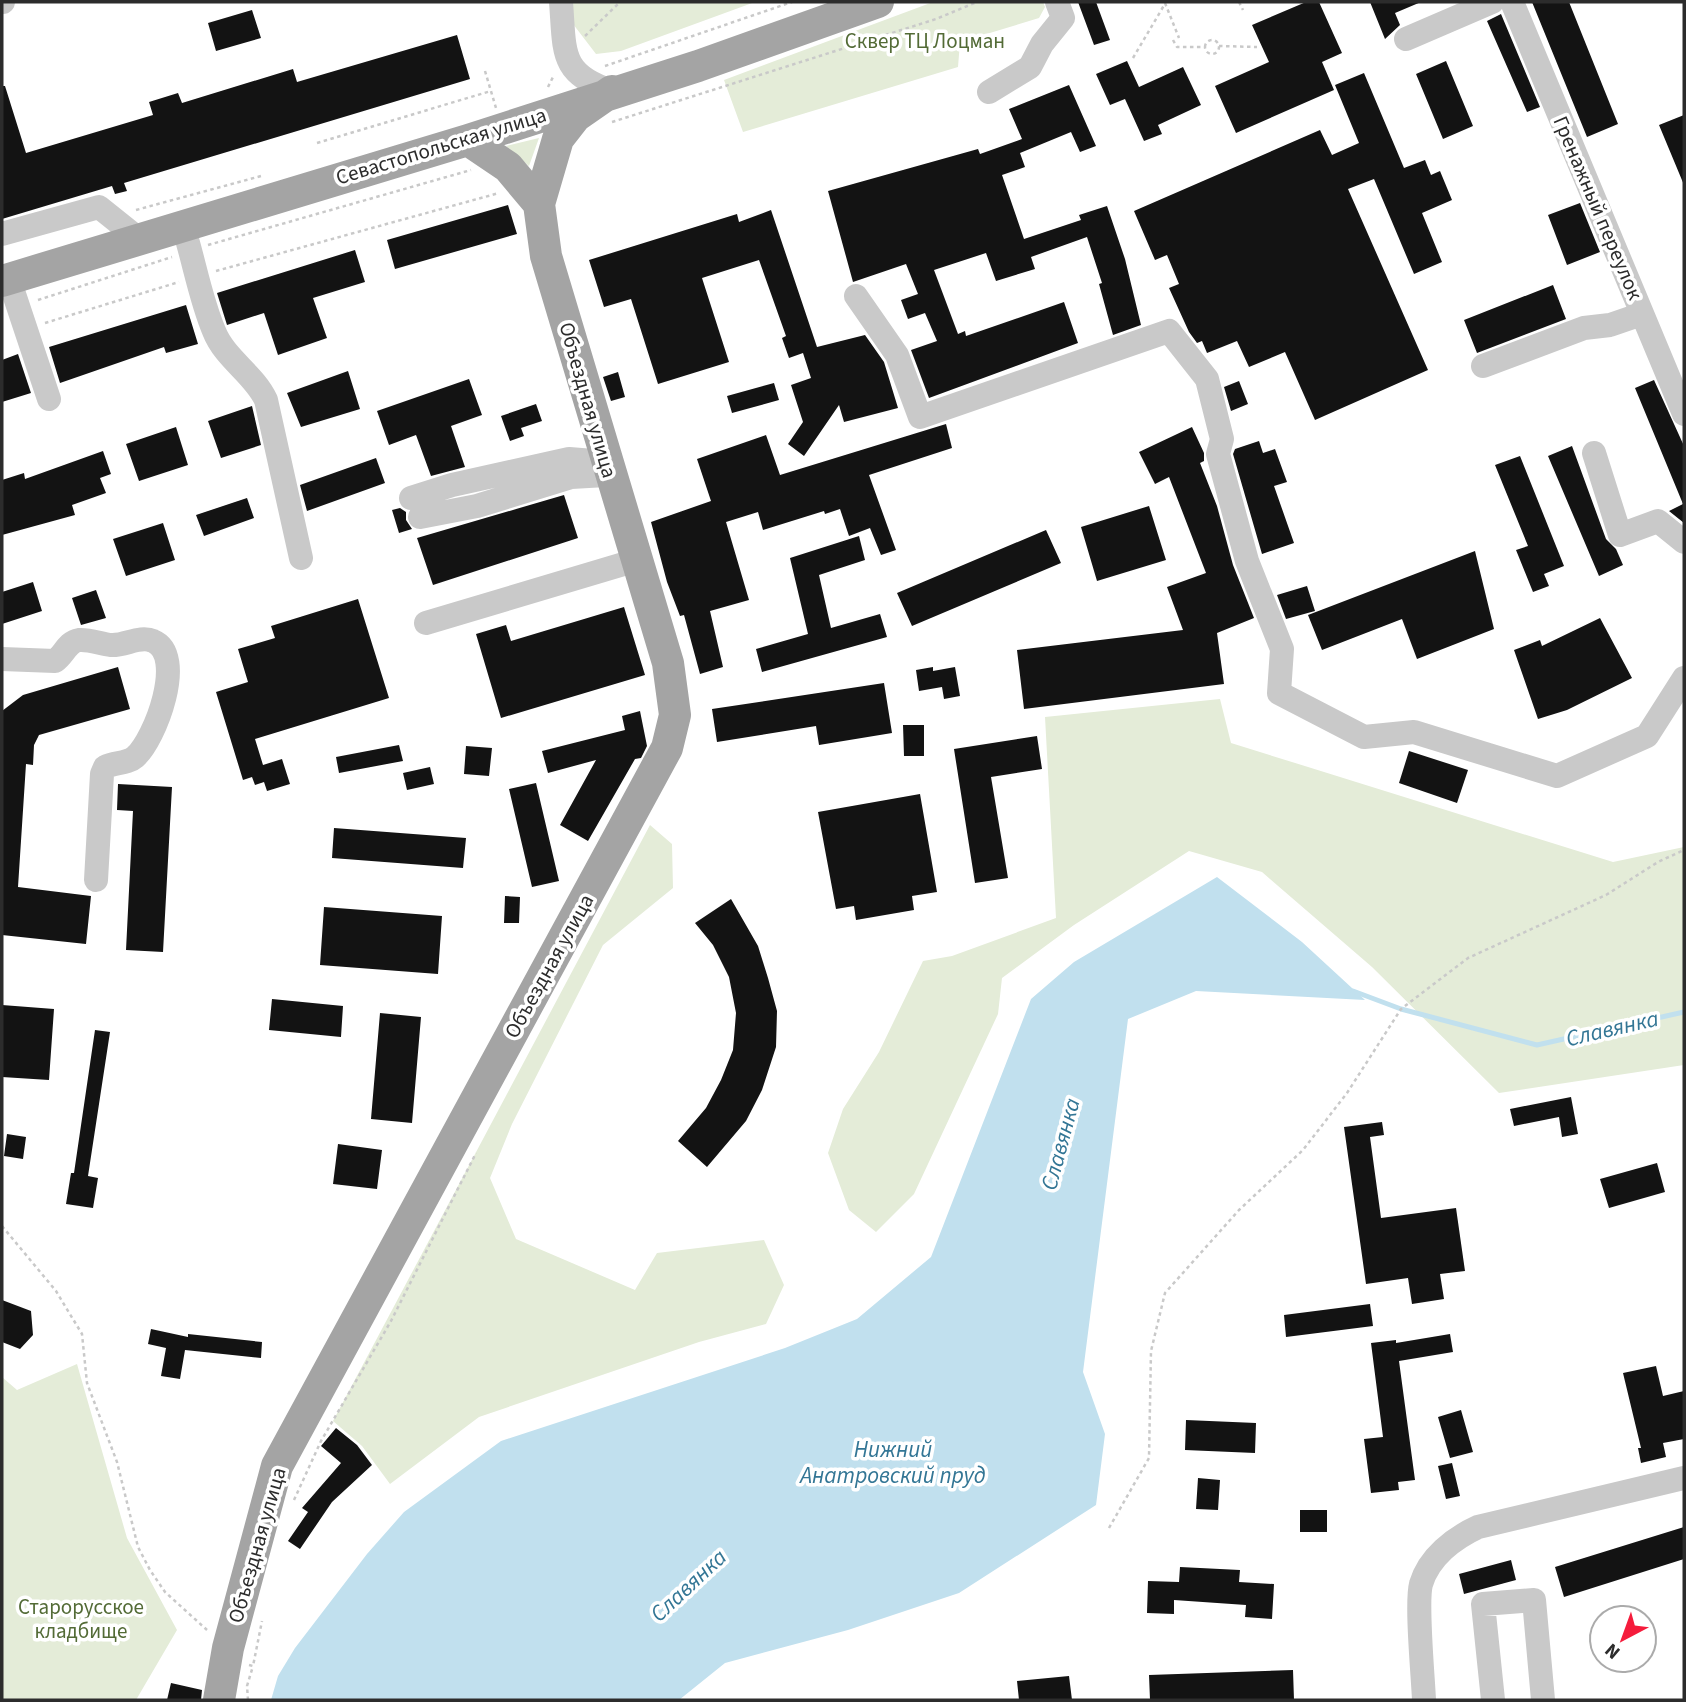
<svg xmlns="http://www.w3.org/2000/svg" width="1686" height="1702" viewBox="0 0 1686 1702" font-family="'Source Sans 3',sans-serif">
<rect width="100%" height="100%" fill="#fff"/>
<!-- green -->
<path fill="#e4ecd8" d="M571,2H755L621,51L596,54L573,24Z
M933,2H1043L1045,7L1039,18L960,42L958,67L743,132L724,80Z
M539,138L529,166L506,146Z
M1220,699L1231,743L1613,862L1684,847V1065L1499,1093L1372,967L1262,872L1189,851L1074,925L1002,978L998,1014L914,1194L876,1232L849,1210L828,1153L843,1109L879,1052L923,961L952,956L1056,918L1045,717Z
M650,825L672,844L673,888L603,945L512,1124L490,1178L516,1239L635,1290L657,1253L764,1240L784,1285L766,1324L699,1342L479,1417L390,1484L362,1446L333,1421Z
M77,1364L127,1538L177,1630L136,1700H2V1377L17,1390Z"/>
<!-- water -->
<path fill="#c1e0ee" d="M1217,877L1302,942L1365,1000L1196,991L1128,1019L1083,1372L1105,1434L1096,1505L959,1593L848,1630L725,1663L679,1700H271L278,1676L295,1648L367,1554L404,1512L501,1441L785,1348L857,1319L931,1257L1031,999L1074,962Z"/>
<g fill="none" stroke-linecap="round" stroke-linejoin="round">
<!-- stream -->
<path stroke="#c1e0ee" stroke-width="5" d="M1353,991L1401,1009L1537,1045L1684,1012"/>
</g>
<!-- building -->
<path fill="#131313" d="M1078,2H1096L1110,40L1094,45Z
M1306,2H1319L1342,53L1322,62L1334,90L1236,133L1215,86L1269,62L1252,25Z
M1370,2H1421L1395,13L1400,25L1385,39Z
M1532,2H1569L1618,124L1587,137Z
M252,10L261,38L216,51L208,23Z
M1501,14L1540,107L1527,112L1487,21Z
M457,35L470,79L124,183L127,191L115,194L112,186L2,219V86H5L26,153L153,115L149,102L178,93L182,103L293,69L297,82Z
M1127,61L1139,87L1183,67L1201,105L1158,125L1162,134L1144,141L1125,99L1110,105L1096,74Z
M1446,61L1473,126L1443,139L1416,74Z
M1364,73L1404,168L1425,160L1431,175L1440,171L1452,200L1422,213L1442,262L1414,274L1374,179L1348,189L1428,370L1315,420L1285,352L1249,367L1237,341L1207,353L1202,341L1197,343L1189,332L1169,288L1179,284L1167,255L1155,260L1134,211L1320,130L1332,155L1359,143L1335,85Z
M1069,85L1096,146L1080,152L1071,132L1020,153L1025,167L1002,175L1024,239L1081,220L1079,215L1107,206L1125,259L1141,325L1113,335L1099,284L1102,283L1087,237L1031,257L1035,269L996,281L986,253L934,270L958,334L965,331L966,336L1064,302L1078,343L929,398L911,350L937,341L925,313L908,319L901,300L918,294L906,264L853,282L828,191L978,149L980,154L1022,139L1009,109Z
M1684,115V185L1659,125Z
M1580,203L1600,252L1567,265L1548,215Z
M508,205L517,234L395,269L387,240Z
M771,210L817,347L865,335L884,362L898,408L844,422L839,405L804,456L788,444L803,422L791,385L811,378L803,353L789,358L782,338L786,336L759,260L702,278L729,362L658,384L631,299L604,307L589,260L737,214L739,222Z
M355,250L365,282L313,298L327,338L278,355L264,313L227,325L217,293Z
M1553,285L1566,319L1477,353L1464,320Z
M186,305L198,344L166,353L164,347L60,383L49,347Z
M18,354L31,393L2,402V360Z
M348,371L360,409L301,427L287,393Z
M618,372L625,397L611,401L603,377Z
M469,379L482,415L451,426L465,467L431,476L416,435L389,445L377,411Z
M1654,380L1684,446V523L1669,511L1683,504L1635,388Z
M1239,381L1248,404L1231,411L1224,387Z
M774,383L779,400L732,413L727,396Z
M536,404L542,421L521,428L524,436L510,441L501,416Z
M252,406L261,445L221,458L208,421Z
M946,424L952,448L869,475L896,550L881,555L870,528L849,536L840,509L825,514L824,511L763,530L758,512L726,522L749,600L710,611L723,667L700,674L684,615L680,616L667,582L651,522L711,501L697,459L766,435L780,475Z
M176,427L188,465L139,481L126,444Z
M1192,427L1204,453V461L1200,463L1217,506L1233,565L1254,618L1217,633L1224,684L1024,709L1017,650L1183,630L1167,587L1206,573L1169,477L1155,484L1139,452Z
M1259,441L1263,453L1275,449L1287,482L1274,486L1294,543L1262,554L1233,454L1235,449Z
M1572,446L1606,539L1616,549L1623,565L1599,576L1548,456Z
M103,451L111,474L100,478L106,493L72,505L75,515L2,535V480L24,473L25,479Z
M1520,456L1564,566L1544,574L1549,586L1533,592L1516,550L1528,546L1495,465Z
M376,458L385,483L307,511L300,485Z
M564,495L578,538L433,585L417,538Z
M247,498L254,518L204,536L196,515Z
M1149,506L1166,560L1097,581L1081,527Z
M400,508L406,512V520L412,529L399,533L392,510Z
M163,523L175,560L126,576L113,539Z
M1046,530L1061,563L912,626L897,593Z
M859,536L865,560L819,575L831,628L880,614L887,637L762,672L756,649L808,634L790,558Z
M1475,551L1494,629L1417,659L1402,619L1322,650L1308,615Z
M33,582L42,611L2,624V592Z
M1307,586L1315,611L1286,619L1277,595Z
M96,590L106,618L81,625L72,598Z
M358,599L389,698L255,739L263,765L282,759L290,784L267,791L264,782L255,785L252,777L243,780L216,692L248,682L238,649L275,638L271,626Z
M624,607L645,675L501,718L476,634L506,625L511,641Z
M1600,618L1632,678L1567,710L1538,719L1514,650L1540,640L1542,646Z
M118,667L130,709L39,735L34,745L33,765L26,764L18,887L91,896L86,944L2,935V711L23,695Z
M933,667V671L955,667L960,696L944,699L942,687L919,691L916,670Z
M884,683L892,733L819,745L816,726L717,742L712,709Z
M640,711L647,746L641,758L635,759L588,841L560,825L596,760L548,773L542,751L625,730L622,716Z
M903,725H924V756H904Z
M1037,736L1042,769L991,777L1008,878L975,883L954,749Z
M399,745L403,761L339,773L336,757Z
M466,746L492,748L489,776L464,774Z
M1409,751L1468,770L1457,803L1399,783Z
M430,767L434,784L407,790L403,773Z
M536,783L559,881L532,887L509,789Z
M118,784L172,787L163,952L126,950L133,811L117,810Z
M920,794L937,892L912,896L914,910L856,920L854,906L836,909L818,812Z
M334,828L466,838L463,868L332,858Z
M505,896L520,897L519,923H504Z
M731,899L758,946L768,978L777,1011L776,1047L762,1090L746,1121L707,1167L678,1141L706,1108L721,1080L733,1050L736,1013L729,977L713,945L695,923Z
M324,907L442,916L438,974L320,965Z
M272,999L343,1006L341,1037L269,1030Z
M2,1005L54,1009L49,1080L2,1077Z
M380,1013L421,1017L412,1123L371,1119Z
M95,1030L110,1032L88,1176L98,1178L93,1208L66,1204L71,1173H74Z
M1571,1097L1578,1134L1562,1137L1559,1117L1514,1126L1510,1109Z
M1382,1122L1384,1135L1370,1137L1381,1218L1456,1208L1465,1271L1440,1274L1444,1299L1412,1304L1408,1278L1366,1284L1344,1127Z
M7,1134L26,1137L23,1159L4,1156Z
M338,1144L382,1150L377,1189L333,1184Z
M1657,1163L1665,1192L1609,1208L1600,1179Z
M2,1300L31,1311L33,1335L20,1349L2,1342Z
M1370,1304L1373,1326L1286,1337L1284,1315Z
M151,1329L188,1337V1334L262,1342L261,1358L185,1350L180,1379L161,1376L166,1348L148,1344Z
M1450,1334L1453,1352L1399,1361L1415,1480L1398,1482L1399,1490L1371,1493L1364,1439L1383,1437L1371,1343L1396,1340V1343Z
M1656,1366L1663,1396L1684,1391V1439L1663,1443L1666,1457L1641,1463L1638,1448H1641L1623,1373Z
M1461,1410L1473,1452L1450,1458L1438,1417Z
M1186,1420L1256,1423L1255,1453L1185,1450Z
M336,1428L357,1445L372,1465L332,1502L300,1549L288,1541L308,1512L302,1508L341,1463L321,1446Z
M1452,1463L1460,1496L1446,1499L1438,1466Z
M1198,1478L1220,1480L1218,1510L1196,1509Z
M1300,1510H1327V1532H1300Z
M1684,1527V1559L1564,1597L1555,1567Z
M1511,1560L1516,1580L1464,1594L1459,1574Z
M1180,1567L1240,1570L1239,1582L1274,1584L1272,1619L1245,1617L1246,1605L1174,1600V1614L1147,1613L1148,1581L1179,1582Z
M1293,1670L1294,1700H1150L1149,1675Z
M1069,1676L1072,1700H1019L1017,1681Z
M171,1683L202,1690L201,1700H167Z"/>
<g fill="none" stroke-linecap="round" stroke-linejoin="round">
<!-- path -->
<path stroke="#c9c9c9" stroke-width="2.5" stroke-dasharray="3.5 3.5" stroke-linecap="butt" d="M1239,2L1243,10
M1165,3L1179,38
M585,36L620,2
M1205 47a7 7 0 1 1 14 0a7 7 0 1 1-14 0Z
M1173,40L1177,47H1204
M1219,46L1257,47
M1133,58L1166,2
M605,66L792,2
M485,71L496,108
M548,87L554,75
M612,122L936,19L977,2
M317,143L491,91
M136,210L261,176
M208,245L471,170
M216,271L499,193
M38,300L172,257
M45,323L179,282
M2,1226L56,1291L82,1334L87,1383L117,1462L138,1547L150,1570L165,1592L207,1630
M294,1500L321,1441L391,1321L476,1153
M1109,1528L1149,1458L1151,1351L1165,1293L1239,1210L1303,1150L1347,1093L1401,1009L1468,958L1606,895L1658,862L1684,850
M249,1665L253,1666L262,1621
M248,1700L247,1686L253,1666"/>
<!-- minor -->
<path stroke="#c9c9c9" stroke-width="24" d="M2,2H3
M561,2C565,51 559,74 612,91
M1512,2L1684,414
M1406,39L1492,2
M989,92L1030,67L1042,44L1063,18L1057,2
M183,226C194,260 200,298 214,331C225,359 254,374 266,400L301,558
M2,234L99,207L139,239
M9,279L49,399
M856,296L897,355L920,417L1169,331L1207,379L1222,439L1218,454L1247,561L1282,649L1279,693L1364,737L1414,732L1557,776L1647,736L1684,678
M1483,366L1584,328L1610,325L1642,314
M1594,453L1620,535L1658,521L1684,542
M411,498L452,485L569,459L606,462
M420,517L477,506L571,477L606,475
M426,623L637,560
M2,659L55,661C64,655 67,642 79,640C89,639 101,644 111,645C125,646 140,635 153,641C187,655 155,740 135,757C127,764 115,762 105,767L102,774L96,880
M1424,1700C1423,1676 1416,1603 1421,1584C1429,1557 1454,1538 1478,1527L1684,1478
M1493,1700L1483,1604L1534,1600L1543,1700"/>
<!-- major -->
<path stroke="#a4a4a4" stroke-width="32" d="M468,140L508,167L539,204
M2,281L468,140L698,66L878,2
M219,1700L228,1648L277,1466L667,748L675,715L668,663L546,256L539,204L558,139L576,116L612,91"/>
</g>
<g text-anchor="middle" stroke-width="7" stroke-linejoin="round" paint-order="stroke">
<!-- park labels -->
<g font-size="21" fill="#536b36" stroke="#fff">
<text x="925" y="48">Сквер ТЦ Лоцман</text>
<text x="81" y="1614">Старорусское<tspan x="81" dy="24">кладбище</tspan></text>
</g>
<!-- street labels -->
<g font-size="21" fill="#2c2c2c" stroke="#fff">
<text transform="translate(441 146) rotate(-17)" y="7">Севастопольская улица</text>
<text transform="translate(1598 208) rotate(67)" y="7">Гренажный переулок</text>
<text transform="translate(588 400) rotate(74)" y="7">Объездная улица</text>
<text transform="translate(549 966) rotate(-61)" y="7">Объездная улица</text>
<text transform="translate(257 1545) rotate(-74)" y="7">Объездная улица</text>
</g>
<!-- water labels -->
<g font-size="23" font-style="italic" fill="#337695" stroke="#fff">
<text transform="translate(1612 1028) rotate(-13)" y="8">Славянка</text>
<text transform="translate(1060 1144) rotate(-75)" y="8">Славянка</text>
<text x="893" y="1457">Нижний<tspan x="893" dy="26">Анатровский пруд</tspan></text>
<text transform="translate(688 1585) rotate(-43)" y="8">Славянка</text>
</g>
</g>
<!-- border -->
<rect width="1686" height="1702" fill="none" stroke="#2c2c2c" stroke-width="7"/>
<!-- north arrow -->
<g transform="translate(1623 1639) rotate(221)"><circle r="33" fill="#ffffff" stroke="#ababab" stroke-width="2"/>
<path d="M0-5L12 26L0 18L-12 26Z" fill="#f51c3c"/>
<text y="-10" font-size="19" font-weight="bold" text-anchor="middle" fill="#2c2c2c">N</text>
</g>
</svg>
